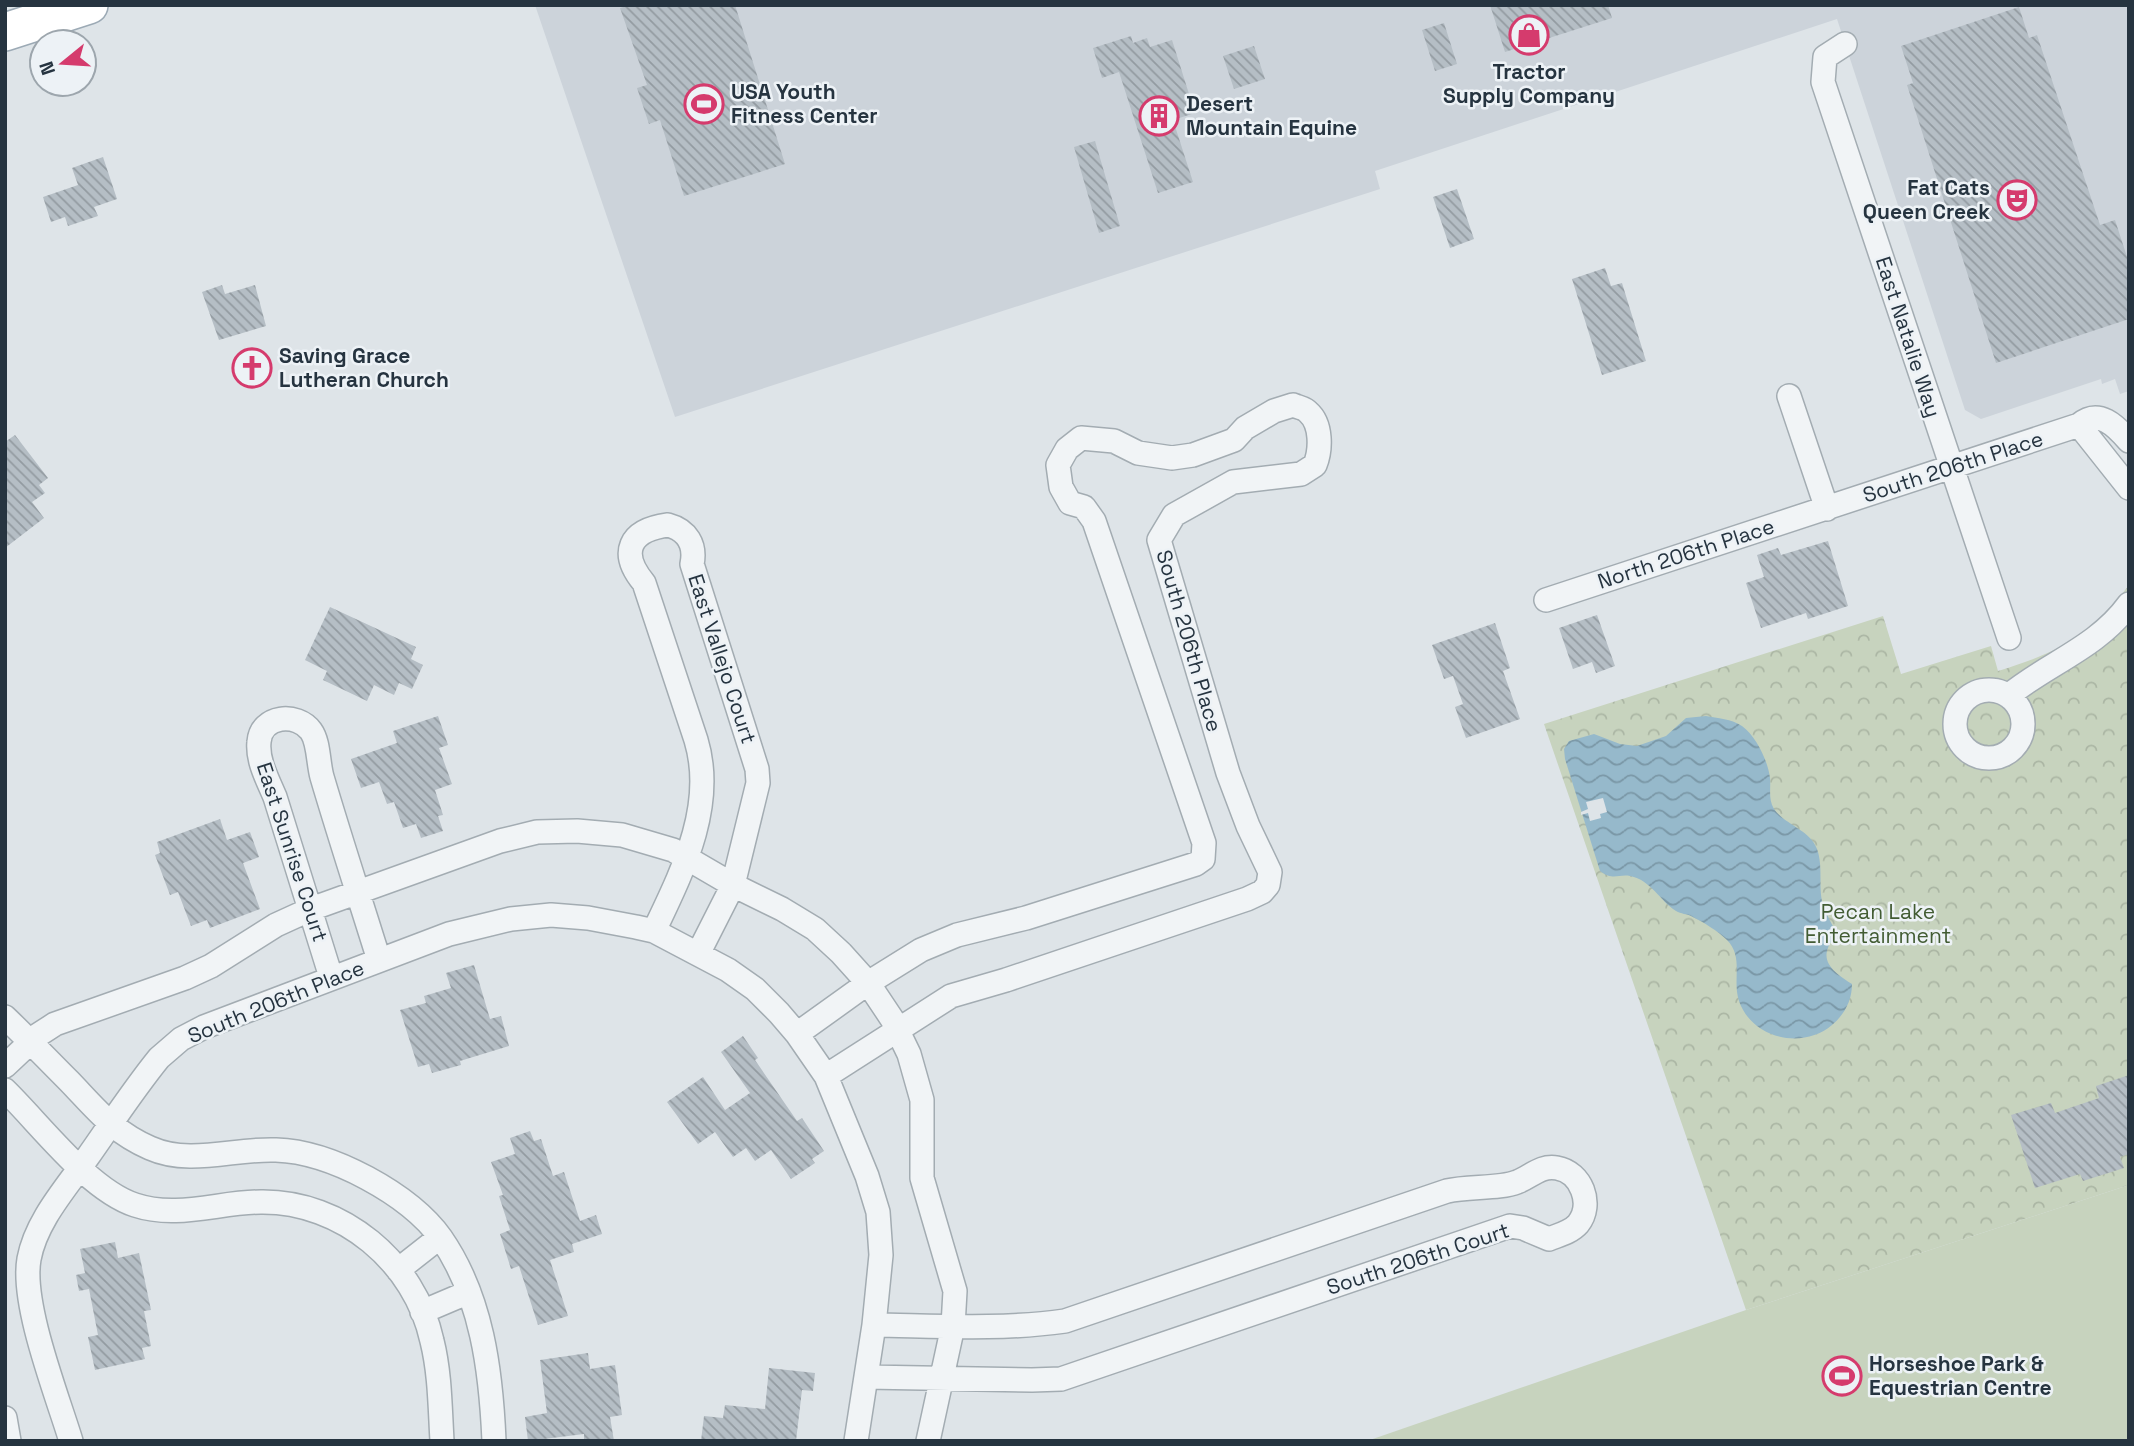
<svg xmlns="http://www.w3.org/2000/svg" width="2134" height="1446" viewBox="0 0 2134 1446" font-family="'Space Grotesk',sans-serif">
<defs>
<pattern id="park-crowns" width="20" height="18" patternUnits="userSpaceOnUse" patternTransform="scale(1.75)"><rect width="20" height="18" fill="#c7d3be"/><path d="M2 6a3 3 0 1 1 6 0M12 15a3 3 0 1 1 6 0" fill="none" stroke="#abb6a4"/></pattern>
<pattern id="water-waves" width="16" height="10" patternUnits="userSpaceOnUse" patternTransform="scale(1.75)"><rect width="16" height="10" fill="#96b9cb"/><path d="M0 5q4-4 8 0t8 0" fill="none" stroke="#7a97a6"/></pattern>
<pattern id="building-back-hatch" width="6" height="6" patternUnits="userSpaceOnUse" patternTransform="scale(1.75)"><rect width="6" height="6" fill="#b5bec5"/><path d="M-1 5l2 2M0 0l6 6M5-1l2 2" fill="none" stroke="#939ba1"/></pattern>
</defs>
<rect width="100%" height="100%" fill="#dee4e8"/>
<!-- built -->
<path fill="#ccd3da" d="M535,5H2129V391L2120,394L2115,379L2102,384L2101,379L1981,419L1965,410L1837,19L1375,171L1380,189L675,417Z"/>
<!-- park -->
<path fill="url(#park-crowns)" d="M2129,585V1185L1746,1310L1544,724L1883,616L1901,674L1991,646L1998,671C2061,651 2088,638 2129,585Z"/>
<!-- garden -->
<path fill="#c7d3be" d="M2129,1185V1441H1367L1746,1310Z"/>
<!-- water -->
<path fill="url(#water-waves)" d="M1706,716C1717,718 1732,719 1742,726C1756,736 1768,761 1770,778C1771,789 1768,799 1774,809C1785,825 1810,830 1817,849C1824,868 1817,890 1824,908C1827,916 1832,924 1836,932C1835,939 1830,941 1828,948C1821,965 1840,976 1852,984C1852,1000 1845,1014 1832,1025C1803,1050 1752,1039 1739,1001C1732,980 1744,957 1727,940C1718,931 1703,922 1691,916C1687,914 1681,914 1676,911C1660,901 1651,880 1630,876C1618,874 1613,881 1600,871L1565,759L1564,749L1569,741L1594,734L1620,744L1637,746L1666,736L1686,718Z"/>
<!-- pier -->
<path fill="#dee4e8" d="M1603,798L1607,812L1600,814L1601,818L1590,821L1588,813L1581,815V812L1588,809L1586,802Z"/>
<!-- building -->
<path fill="url(#building-back-hatch)" d="M630,5H735L785,164L684,196L660,120L649,124L637,88L647,85L620,8Z
M1490,5H1608L1612,18L1505,52Z
M2019,7L2029,38L2037,35L2100,225L2115,220L2129,263V319L1996,363L1907,85L1913,83L1901,46Z
M1444,23L1457,64L1435,71L1422,30Z
M1131,36L1133,43L1147,38L1150,47L1172,40L1195,113L1173,120L1193,182L1158,193L1119,72L1102,78L1093,48Z
M1254,46L1265,79L1234,89L1223,56Z
M1095,141L1120,226L1099,233L1074,147Z
M103,157L117,199L94,207L98,216L68,226L65,217L51,222L43,197L78,185L72,168Z
M1457,189L1474,239L1450,248L1433,197Z
M1605,268L1611,286L1622,283L1646,361L1602,375L1572,279Z
M222,285L225,294L255,285L266,326L219,340L202,292Z
M15,435L48,478L39,485L45,493L32,502L44,518L5,548V442Z
M1828,541L1848,606L1808,619L1806,613L1761,628L1746,583L1764,577L1757,555L1778,548L1781,555Z
M330,607L416,647L411,659L423,665L412,689L399,683L394,695L374,685L367,701L323,680L327,671L305,660Z
M1597,615L1615,666L1596,673L1592,662L1573,669L1559,628Z
M1495,623L1510,668L1503,671L1520,719L1466,738L1455,707L1463,704L1453,676L1444,679L1432,645Z
M438,716L448,745L439,748L452,784L435,790L443,815L438,816L443,831L421,838L416,824L403,828L394,802L387,804L379,782L361,788L351,759L397,743L393,731Z
M220,819L227,840L250,832L259,857L243,863L260,909L210,928L207,920L191,926L178,892L170,895L155,855L160,853L157,842Z
M474,965L490,1019L501,1016L509,1046L460,1061L461,1065L432,1073L429,1064L418,1067L400,1010L426,1003L424,996L451,988L446,973Z
M743,1036L758,1058L755,1060L797,1121L802,1118L824,1151L812,1159L815,1163L791,1179L771,1150L755,1161L746,1148L733,1157L715,1132L698,1144L667,1102L703,1077L725,1110L750,1093L721,1052Z
M2129,1075V1154L2120,1157L2124,1168L2083,1181L2080,1174L2035,1188L2011,1115L2051,1103L2055,1113L2099,1098L2096,1086Z
M530,1131L534,1141L541,1139L553,1176L564,1172L580,1221L596,1215L602,1234L572,1244L574,1252L550,1260L568,1316L538,1325L519,1266L511,1269L500,1234L510,1230L499,1196L503,1195L491,1162L515,1154L510,1138Z
M115,1242L118,1258L139,1253L151,1310L144,1311L151,1346L142,1348L145,1359L95,1370L88,1337L98,1335L89,1289L79,1291L76,1275L85,1273L80,1249Z
M588,1353L590,1369L615,1365L622,1415L610,1417L614,1441H584V1434L528,1441L525,1417L547,1413L540,1360Z
M769,1368L815,1373L813,1391L802,1390L796,1441H701L704,1416L723,1418L725,1405L765,1409Z"/>
<g fill="none" stroke-linecap="round" stroke-linejoin="round">
<!-- street casing -->
<g stroke="#a3acb2" stroke-width="26">
<path id="street" d="M1845,44L1825,57L1823,82L2009,638
M1789,396L1827,509
M2079,425L2129,488
M1546,600L2079,425C2099,408 2116,426 2129,441
M1955 724a34 34 0 1 1 68 0a34 34 0 1 1-68 0Z
M2008,696C2048,663 2097,648 2129,604
M654,931C682,872 716,806 696,740L644,583C619,553 629,530 668,525C687,530 696,545 692,564L757,769L758,783L733,885L699,952
M331,977L275,797C268,780 257,761 259,742C261,715 297,712 311,731C319,742 318,763 322,777C340,838 360,899 379,960
M5,1017C27,1038 48,1060 69,1081C96,1109 113,1132 150,1148C190,1166 235,1148 276,1150C308,1151 339,1163 367,1178C393,1192 423,1213 441,1238C482,1297 491,1371 494,1441
M797,1034L868,983L921,950L957,935L1026,918L1196,864L1203,859L1204,843L1094,521L1084,507L1070,503L1061,487L1058,465L1067,449L1081,438L1114,441L1138,453L1172,458L1193,455L1234,440L1245,428L1274,411L1293,405C1297,407 1305,408 1308,412C1322,424 1321,450 1315,465L1301,474L1233,482L1174,515L1159,540L1228,773L1248,826L1270,872L1268,885L1262,892L1247,899L1006,980L951,996L826,1076
M5,1066L38,1035L55,1024L185,978L211,966L276,925L311,909L500,841L537,832L577,831L622,835L673,850L733,885L782,909L815,929L841,953L868,983L892,1019L909,1054L922,1100V1178L955,1291L953,1326L928,1441
M5,1090C40,1124 89,1190 135,1205C177,1219 219,1202 261,1202C342,1201 415,1262 432,1341C440,1373 440,1407 442,1441
M398,1270L440,1237
M422,1312L469,1292
M867,1377L1032,1380L1061,1379L1510,1226L1523,1228L1549,1239C1559,1235 1571,1232 1578,1224C1594,1204 1581,1172 1557,1168C1540,1165 1531,1177 1517,1182C1500,1189 1468,1186 1447,1191L1065,1321C1001,1330 939,1326 874,1325
M5,1418L9,1441
M71,1441C57,1395 21,1304 29,1259C36,1221 66,1188 87,1158C111,1124 133,1090 159,1058L181,1039L204,1027L449,934L511,919L551,915L588,918L636,927L654,931L728,970L755,989L779,1013L797,1034L826,1076L867,1176L878,1212L881,1255L874,1325L856,1441"/>
</g>
<!-- primary casing -->
<g stroke="#9caab5" stroke-width="40">
<path id="primary" d="M5,32L89,5"/>
</g>
<!-- street -->
<use href="#street" stroke="#f1f4f6" stroke-width="23"/>
<!-- primary -->
<use href="#primary" stroke="#fff" stroke-width="37"/>
</g>
<!-- icons -->
<defs>
<g id="shop-ring" transform="scale(2.0125)"><circle r="9.5" fill="#edf2f6" stroke="#d53b6d" stroke-width="1.5"/><path d="M-5-2.5h2.3a2.7 3.5 0 0 1 5.4 0H5L5.5 6h-11ZM-1.5-2.5h3a1.5 2.3 0 0 0-3 0Z" fill="#d53b6d"/></g>
<g id="stadium-ring" transform="scale(2.0125)"><circle r="9.5" fill="#edf2f6" stroke="#d53b6d" stroke-width="1.5"/><path d="M0-5a6.5 5 0 1 0 0 10a6.5 5 0 1 0 0-10ZM-3.5-1.8h7v3.6h-7Z" fill="#d53b6d"/></g>
<g id="building-ring" transform="scale(2.0125)"><circle r="9.5" fill="#edf2f6" stroke="#d53b6d" stroke-width="1.5"/><path d="M-4-6H4V6H1V3H-1V6H-4ZM-2.5-4.3h1.7v1.8h-1.7ZM.8-4.3h1.7v1.8H.8ZM-2.5-1h1.7V.8h-1.7ZM.8-1h1.7V.8H.8Z" fill="#d53b6d"/></g>
<g id="theatre-ring" transform="scale(2.0125)"><circle r="9.5" fill="#edf2f6" stroke="#d53b6d" stroke-width="1.5"/><path d="M-5-5.5Q0-4 5-5.5V0Q5 5 0 6Q-5 5-5 0ZM-3.3-2.5H-1v1.5H-3.3ZM1-2.5H3.3v1.5H1ZM-2.8 1Q0 5.5 2.8 1Z" fill="#d53b6d"/></g>
<g id="church-ring" transform="scale(2.0125)"><circle r="9.5" fill="#edf2f6" stroke="#d53b6d" stroke-width="1.5"/><path d="M-1.2-6h2.4v3.5h3.3v2.4h-3.3V6h-2.4V-.1h-3.3v-2.4h3.3Z" fill="#d53b6d"/></g>
</defs>
<g fill-rule="evenodd">
<use href="#shop-ring" x="1529" y="35"/>
<use href="#stadium-ring" x="704" y="104"/>
<use href="#building-ring" x="1159" y="116"/>
<use href="#theatre-ring" x="2017" y="200"/>
<use href="#church-ring" x="252" y="368"/>
<use href="#stadium-ring" x="1842" y="1376"/>
</g>
<g text-anchor="middle" stroke-width="5" stroke-linejoin="round" paint-order="stroke">
<!-- poi labels -->
<g font-size="21" font-weight="bold" fill="#263440" stroke="#edf2f6" text-anchor="start">
<text x="1529" y="79" text-anchor="middle">Tractor<tspan x="1529" dy="24">Supply Company</tspan></text>
<text x="731" y="99">USA Youth<tspan x="731" dy="24">Fitness Center</tspan></text>
<text x="1186" y="111">Desert<tspan x="1186" dy="24">Mountain Equine</tspan></text>
<text x="1990" y="195" text-anchor="end">Fat Cats<tspan x="1990" dy="24">Queen Creek</tspan></text>
<text x="279" y="363">Saving Grace<tspan x="279" dy="24">Lutheran Church</tspan></text>
<text x="1869" y="1371">Horseshoe Park &amp;<tspan x="1869" dy="24">Equestrian Centre</tspan></text>
</g>
<!-- street labels -->
<g font-size="21" fill="#263440" stroke="#edf2f6">
<text transform="translate(1908 337) rotate(72)" y="7">East Natalie Way</text>
<text transform="translate(1953 467) rotate(-18)" y="7">South 206th Place</text>
<text transform="translate(1686 554) rotate(-18)" y="7">North 206th Place</text>
<text transform="translate(1189 641) rotate(74)" y="7">South 206th Place</text>
<text transform="translate(722 659) rotate(72)" y="7">East Vallejo Court</text>
<text transform="translate(292 852) rotate(72)" y="7">East Sunrise Court</text>
<text transform="translate(276 1002) rotate(-22)" y="7">South 206th Place</text>
<text transform="translate(1418 1259) rotate(-18)" y="7">South 206th Court</text>
</g>
<!-- park labels -->
<g font-size="21" fill="#425c33" stroke="#edf2f6">
<text x="1878" y="919">Pecan Lake<tspan x="1878" dy="24">Entertainment</tspan></text>
</g>
</g>
<!-- border -->
<rect width="2134" height="1446" fill="none" stroke="#263440" stroke-width="14"/>
<!-- north arrow -->
<g transform="translate(63 63) rotate(252)"><circle r="33" fill="#edf2f6" stroke="#9da6ad" stroke-width="2"/>
<path d="M0-5L12 26L0 18L-12 26Z" fill="#d53b6d"/>
<text y="-10" font-size="19" font-weight="bold" text-anchor="middle" fill="#263440">N</text>
</g>
</svg>
